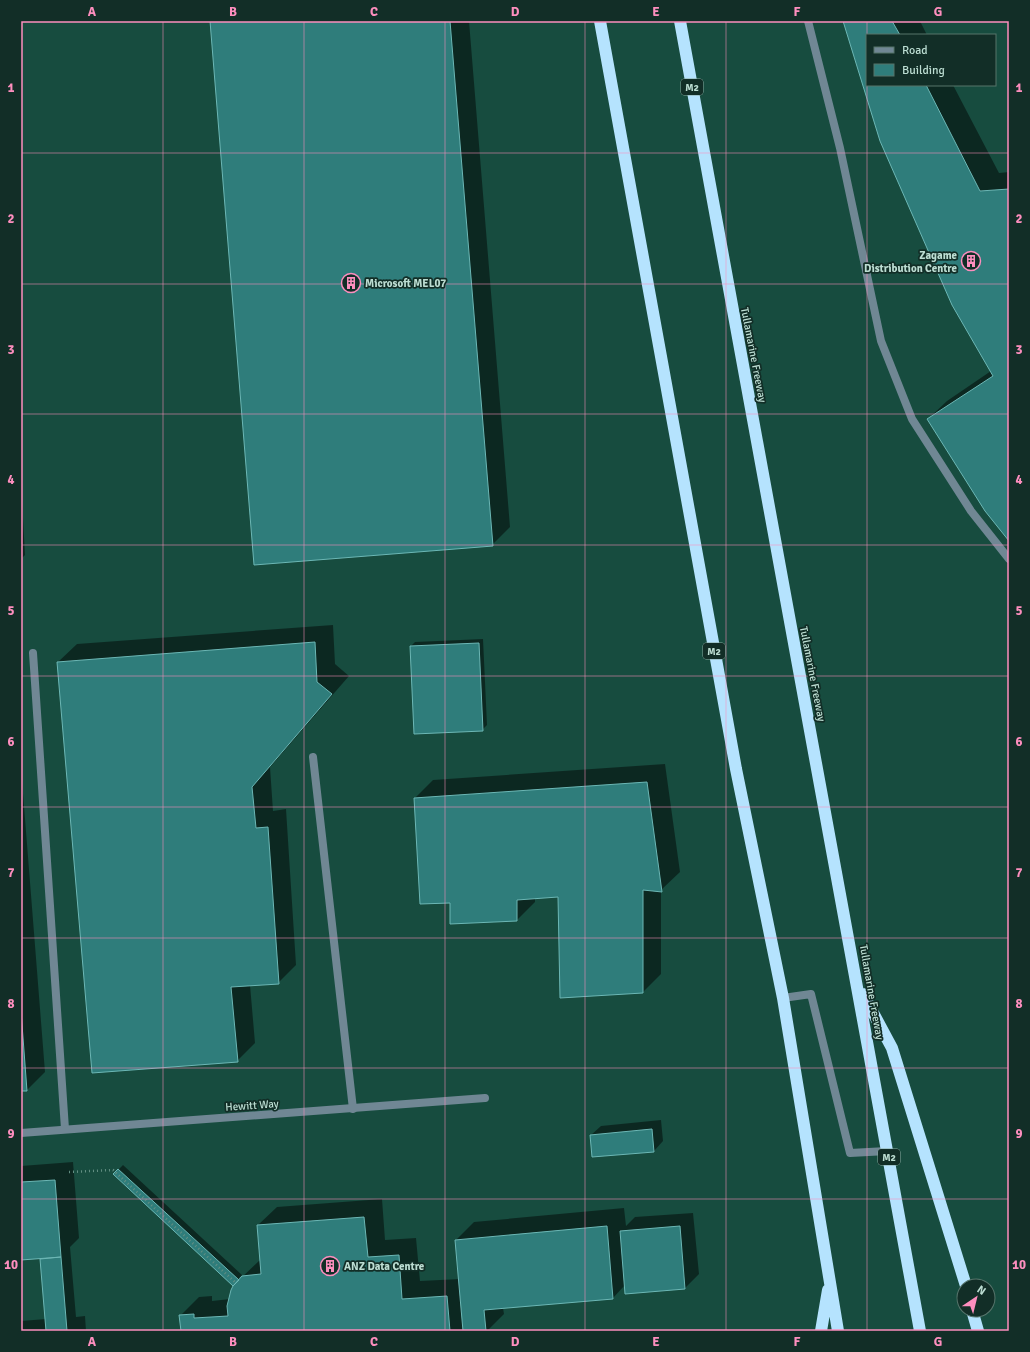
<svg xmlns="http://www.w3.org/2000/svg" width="1030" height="1352" viewBox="0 0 1030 1352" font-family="Signika,sans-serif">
<rect width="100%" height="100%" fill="#174c3f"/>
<!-- shadow -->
<path fill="#0007" d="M211,21H469L510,527L492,545Z
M844,21H920L927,35H867V85H953L999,173L1009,172V540L928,419L947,401L991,371L881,140Z
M21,481L25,555L21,559Z
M333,625L335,664L349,676L270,767L273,811L286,809L296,965L278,983L250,985L255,1043L237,1061L58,662L77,644Z
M483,639L487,725L482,730L415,732L411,646L415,642Z
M665,764L680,872L661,890V974L643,992L559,896L535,898V902L517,920L451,902L415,798L433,780Z
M21,768L45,1072L27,1090H21Z
M661,1120L663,1141L654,1151L591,1135L601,1126Z
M73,1162L79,1238L70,1247L76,1317L85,1316L86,1331H21V1321L46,1319L41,1259L43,1257L21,1259V1166Z
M123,1165L242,1275L239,1278L240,1279L261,1259L258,1225L277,1207L382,1199L385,1240L416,1238L420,1281L460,1279L456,1240L474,1222L624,1208L626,1226L635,1217L693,1213L699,1274L685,1288L625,1285L613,1298L503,1308L504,1314L487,1331H182L181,1315L199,1297L212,1296V1301L230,1299L234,1285L114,1174Z"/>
<!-- building -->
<path fill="#2f7d7b" stroke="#6cb7b5" d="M210,21H450L493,546L254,565Z
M843,21H892L900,35H867V85H926L980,191L1009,189V541L985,511L927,419L993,376L952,305L880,141Z
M315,642L317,682L332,694L252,787L256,828L268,827L279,984L231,987L238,1062L92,1073L57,662Z
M479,643L483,731L414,734L410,646Z
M647,782L662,892L643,890V993L560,998L558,897L517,900V921L450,924V903L420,904L414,798Z
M21,1011L27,1091H21Z
M652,1129L654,1152L592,1157L590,1135Z
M118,1169L239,1280L233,1286L113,1174Z
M55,1180L61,1257L21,1260V1182Z
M364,1217L368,1257L399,1255L402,1299L447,1296L450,1331H181L179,1315L194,1314V1318L228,1316L227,1306L231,1290L233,1286L242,1276L261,1274L257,1225Z
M607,1226L613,1299L484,1310L486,1331H463L455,1240Z
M680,1226L685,1289L625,1294L620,1231Z
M61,1257L67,1331H46L40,1259Z"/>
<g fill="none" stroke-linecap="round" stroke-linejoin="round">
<!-- path -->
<path stroke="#638f83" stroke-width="2.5" stroke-dasharray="1 3" stroke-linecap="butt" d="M69,1172L113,1170L236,1283"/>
<!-- service -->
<path stroke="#708794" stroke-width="8" d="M808,21L840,148L881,341L912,419L971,511L1009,559
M33,653L65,1129
M313,757L353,1109
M783,998L811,994L850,1153L887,1151"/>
<!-- minor -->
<path stroke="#708794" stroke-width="8" d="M21,1133L485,1098"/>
<!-- motorway -->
<path stroke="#b5e3fe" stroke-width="12" d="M600,21L736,769L783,998L838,1331
M680,21L920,1331
M863,994L892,1048L966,1286
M972,1310L978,1331
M821,1331L828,1290"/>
</g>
<!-- grid -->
<path fill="none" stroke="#fd8ebe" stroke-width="1" stroke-opacity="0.55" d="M163,21V1331M304,21V1331M445,21V1331M585,21V1331M726,21V1331M867,21V35M867,85V1331M21,153H1009M21,284H1009M21,414H1009M21,545H1009M21,676H1009M21,807H1009M21,938H1009M21,1068H1009M21,1199H1009"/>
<!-- icons -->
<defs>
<g id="building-ring" transform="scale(1)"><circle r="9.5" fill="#122e27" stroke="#fd8ebe" stroke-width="1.5"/><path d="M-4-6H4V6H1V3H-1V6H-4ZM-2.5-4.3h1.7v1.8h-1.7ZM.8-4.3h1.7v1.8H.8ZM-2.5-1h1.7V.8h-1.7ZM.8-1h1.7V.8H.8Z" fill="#fd8ebe"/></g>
</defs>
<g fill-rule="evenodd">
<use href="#building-ring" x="971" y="261"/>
<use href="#building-ring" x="351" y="283"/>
<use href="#building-ring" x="330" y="1266"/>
</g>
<g text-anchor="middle" stroke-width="3.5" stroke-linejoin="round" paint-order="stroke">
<!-- shield labels -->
<g fill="#122e27" stroke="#89a89f" stroke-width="1">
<rect x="681" y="79" width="22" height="16" rx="3"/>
<rect x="703" y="643" width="22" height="16" rx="3"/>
<rect x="878" y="1149" width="22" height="16" rx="3"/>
</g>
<g font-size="10" font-weight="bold" fill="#bcddd2">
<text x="692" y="91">M2</text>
<text x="714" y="655">M2</text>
<text x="889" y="1161">M2</text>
</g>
<!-- poi labels -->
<g font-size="11" font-weight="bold" fill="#bcddd2" stroke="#122e27" text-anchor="start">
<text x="957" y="259" text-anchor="end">Zagame<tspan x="957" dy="13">Distribution Centre</tspan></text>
<text x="365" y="287">Microsoft MEL07</text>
<text x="344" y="1270">ANZ Data Centre</text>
</g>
<!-- street labels -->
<g font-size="11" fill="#bcddd2" stroke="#122e27">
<text transform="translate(754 355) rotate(79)" y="4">Tullamarine Freeway</text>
<text transform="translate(813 674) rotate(79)" y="4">Tullamarine Freeway</text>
<text transform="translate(872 992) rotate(80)" y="4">Tullamarine Freeway</text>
<text transform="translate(252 1105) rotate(-4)" y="4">Hewitt Way</text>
</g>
</g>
<!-- border -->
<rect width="1030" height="1352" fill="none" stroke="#122e27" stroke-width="44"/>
<!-- legend -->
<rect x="866" y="34" width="130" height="52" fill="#122e27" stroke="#56746b"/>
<rect x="874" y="47" width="20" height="6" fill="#708794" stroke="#56746b"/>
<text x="902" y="54" font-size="12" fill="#bcddd2">Road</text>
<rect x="874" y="64" width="20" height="12" fill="#2f7d7b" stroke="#56746b"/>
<text x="902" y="74" font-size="12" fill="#bcddd2">Building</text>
<!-- north arrow -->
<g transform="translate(976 1298) rotate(35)"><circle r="19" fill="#122e27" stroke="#56746b"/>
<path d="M0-3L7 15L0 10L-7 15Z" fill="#fd8ebe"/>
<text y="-6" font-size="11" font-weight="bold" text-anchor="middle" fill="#bcddd2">N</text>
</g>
<rect x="22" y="22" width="986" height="1308" fill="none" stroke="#fd8ebe" stroke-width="1.5"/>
<g font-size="13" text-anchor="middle" font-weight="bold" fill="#fd8ebe">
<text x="92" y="16">A</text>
<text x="233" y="16">B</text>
<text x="374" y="16">C</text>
<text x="515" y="16">D</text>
<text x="656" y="16">E</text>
<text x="797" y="16">F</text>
<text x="938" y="16">G</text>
<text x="11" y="92">1</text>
<text x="1019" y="92">1</text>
<text x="11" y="223">2</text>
<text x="1019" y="223">2</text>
<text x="11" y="354">3</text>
<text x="1019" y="354">3</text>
<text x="11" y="484">4</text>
<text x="1019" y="484">4</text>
<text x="11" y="615">5</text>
<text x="1019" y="615">5</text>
<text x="11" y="746">6</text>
<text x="1019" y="746">6</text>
<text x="11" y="877">7</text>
<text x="1019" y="877">7</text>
<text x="11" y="1008">8</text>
<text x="1019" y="1008">8</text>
<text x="11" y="1138">9</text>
<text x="1019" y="1138">9</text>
<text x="11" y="1269">10</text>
<text x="1019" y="1269">10</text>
<text x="92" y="1346">A</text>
<text x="233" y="1346">B</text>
<text x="374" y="1346">C</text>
<text x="515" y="1346">D</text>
<text x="656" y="1346">E</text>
<text x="797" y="1346">F</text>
<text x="938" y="1346">G</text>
</g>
</svg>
